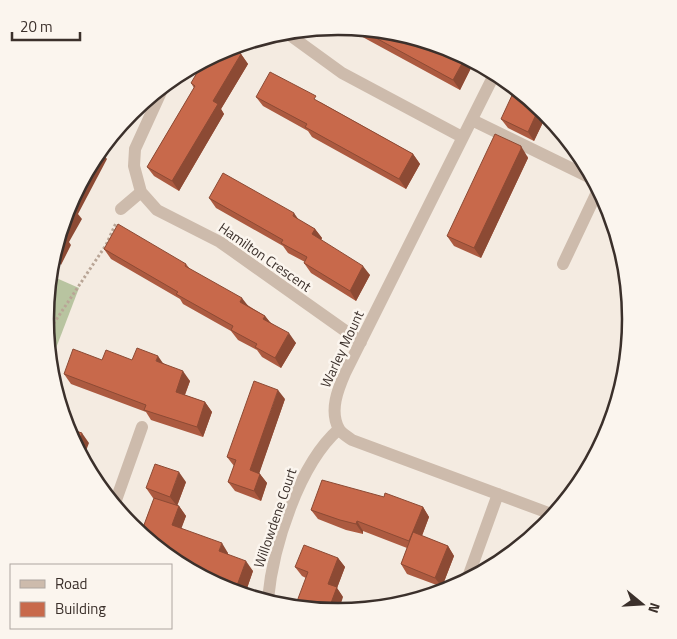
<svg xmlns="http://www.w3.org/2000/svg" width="677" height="639" viewBox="0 0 677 639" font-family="'Titillium Web',sans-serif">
<rect width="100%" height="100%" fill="#f4ebe1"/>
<!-- green -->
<path fill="#b8c4a0" d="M54,277L79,288L53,356L45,319Z"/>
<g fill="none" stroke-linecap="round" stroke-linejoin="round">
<!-- path -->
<path stroke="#b9a596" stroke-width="3" stroke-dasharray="2.5 2.5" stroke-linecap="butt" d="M48,332L106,245L116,223"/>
<!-- minor -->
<path stroke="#cdbbac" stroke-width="12" d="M291,36L342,73L462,137
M493,77L345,373C338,389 329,411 339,429C341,433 348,437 352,440L554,515
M161,92L135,149L134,166L141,192L157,210L220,242L361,342
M472,120L589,177
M121,209L141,192
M563,264L598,190
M115,503L142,427
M467,580L498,494
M268,599C273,546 299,464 339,429"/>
</g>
<!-- wall -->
<path fill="#ac5a40" d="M346,28L451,49L473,64L460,90Z
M241,54L248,64L221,109L224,114L179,191L154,176L147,167L194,88L191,83Z
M256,97L320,102L413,154L420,164L406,189L312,137L308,131L263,106Z
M546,112L547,114L534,141L508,128L501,119Z
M527,156L528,158L481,258L454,246L447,236Z
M209,198L299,220L315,229L322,238L321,240L370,275L356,301L311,273L304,263L305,262L288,253L283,246L216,208Z
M104,249L186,264L190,269L249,306L265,316L270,322L296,343L281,368L262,357L257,350L238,340L231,331L183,304L180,299L111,259Z
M132,360L163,363L190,381L185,395L205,402L212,412L203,437L151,420L146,412L71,384L64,374Z
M285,399L259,473L267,483L261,501L235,491L228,482L234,466L227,457Z
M186,482L177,506H179L186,516L181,528L228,553V555L253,571L245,594L226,590L141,533L154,498H153L146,488Z
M423,507L429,517L422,536L448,546L454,556L442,587L407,574L401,564L407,548L363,531V534L346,530L318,519L311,510Z
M338,558L345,567L337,588L343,597L302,576L295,567Z"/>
<!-- shaded-wall -->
<path fill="#8c4a34" d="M241,54L248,64L221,109L224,114L179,191L172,181L213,101Z
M465,58L473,64L460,90L453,80Z
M539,108L546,112L547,114L534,141L528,132Z
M521,146L527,156L528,158L481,258L474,248Z
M103,154L107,159L78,214L82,219L69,242L71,245L61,265L57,260L63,232L70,207L78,191Z
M413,154L420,164L406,189L399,179Z
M294,213L301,223L293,216Z
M315,229L322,238L319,244L312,234Z
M363,266L370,275L356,301L350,291Z
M242,298L249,307L240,302Z
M265,316L272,325L263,319Z
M289,333L296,343L281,368L275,358Z
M158,356L165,366L156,361Z
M183,371L190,381L182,402L176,392Z
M278,390L285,399L257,480L250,470Z
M205,402L212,412L203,437L197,427Z
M82,433L89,443L84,456L77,446Z
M179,472L186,482L177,506L170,497Z
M260,474L267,483L261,501L254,491Z
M179,506L186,516L179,535L172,525Z
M423,507L429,517L416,551L409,541Z
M357,521L363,531V534L356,524Z
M222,543L228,553L225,561L219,551Z
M448,546L454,556L442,587L435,578Z
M338,558L345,567L337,588L343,597L338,613L328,611V584Z
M246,561L253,571L245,594L236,592L235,591Z"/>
<!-- building -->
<path fill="#c8694b" stroke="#8c4a34" d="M363,31L451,49L465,58L453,80Z
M227,48H231L241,54L213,101L218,104L172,181L147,167L195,86L191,83L201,66Z
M270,72L316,96L314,99L413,154L399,179L305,127L307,124L256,97Z
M514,91L539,108L528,132L501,119Z
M495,134L521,146V149L474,248L447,236Z
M223,173L294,213L293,216L315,229L312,234L363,266L350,291L304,263L307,257L281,243L283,240L209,198Z
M78,191L70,207L75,209L63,232L68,207Z
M118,224L186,264L185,266L242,298L240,302L265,316L263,319L289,333L275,358L255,347L257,344L231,330L233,326L176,294L178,292L104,249Z
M62,234L64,236L60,243Z
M137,348L158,356L156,361L183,371L176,392L205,402L197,427L144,410L146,405L64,374L73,349L102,360L106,350L132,360Z
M254,381L278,390L250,470L260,474L254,491L228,482L236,460L227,457Z
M67,428L82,433L77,446L67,431Z
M155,464L179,472L170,497L146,488Z
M322,480L384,497L385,493L423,507L409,541L357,521L356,524L340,520L311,510Z
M154,498L179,506L172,525L222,543L219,551L246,561L235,591L218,585L141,533Z
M413,532L448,546L435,578L401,564Z
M304,545L338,558L328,584L337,587L328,611L296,604L308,572L295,567Z"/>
<g text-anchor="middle" stroke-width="5" stroke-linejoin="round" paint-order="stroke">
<!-- street labels -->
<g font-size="14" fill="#3b302b" stroke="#fbf5ee">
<text transform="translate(265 257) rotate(35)" y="5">Hamilton Crescent</text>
<text transform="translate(342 349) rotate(-65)" y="5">Warley Mount</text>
<text transform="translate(275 518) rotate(-71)" y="5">Willowdene Court</text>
</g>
</g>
<!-- crop -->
<path d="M0 0H677V639H0ZM54 319a284 284 0 1 1 568 0a284 284 0 1 1-568 0Z" fill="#fbf5ee" fill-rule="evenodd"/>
<path fill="none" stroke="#3b302b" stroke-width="2.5" d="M54 319a284 284 0 1 1 568 0a284 284 0 1 1-568 0Z"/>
<!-- legend -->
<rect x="10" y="564" width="162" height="65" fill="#fbf5ee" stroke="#aea6a0"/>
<rect x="20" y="580" width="25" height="8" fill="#cdbbac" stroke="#aea6a0"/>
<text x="55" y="589" font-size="15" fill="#3b302b">Road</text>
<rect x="20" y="602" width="25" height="15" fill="#c8694b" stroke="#aea6a0"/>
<text x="55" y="614" font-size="15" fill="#3b302b">Building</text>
<!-- north arrow -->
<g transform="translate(642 604) rotate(108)" stroke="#fbf5ee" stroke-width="4" paint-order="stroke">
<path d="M0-4L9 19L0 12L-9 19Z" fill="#3b302b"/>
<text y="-8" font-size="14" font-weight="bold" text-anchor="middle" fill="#3b302b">N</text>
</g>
<!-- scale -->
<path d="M12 32v8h68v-8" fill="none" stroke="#3b302b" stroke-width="2.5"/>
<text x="20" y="32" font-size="15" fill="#3b302b" stroke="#fbf5ee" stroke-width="4" paint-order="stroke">20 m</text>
</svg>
